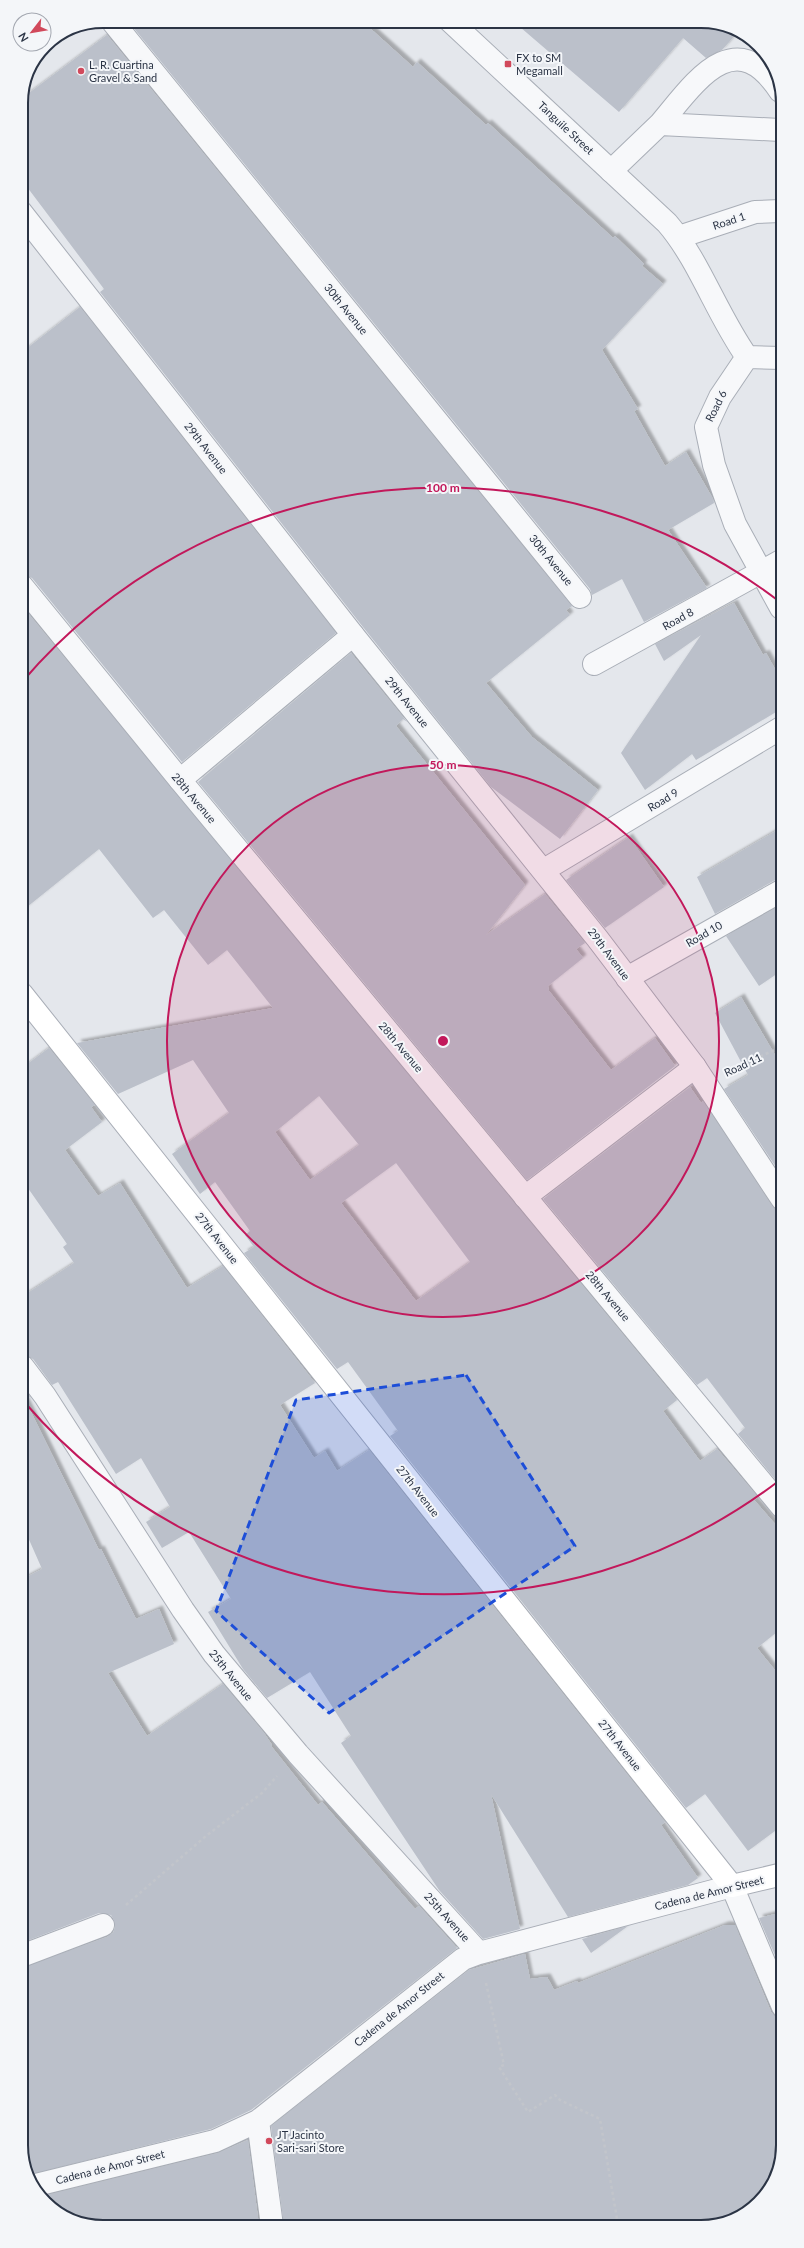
<svg xmlns="http://www.w3.org/2000/svg" width="804" height="2248" viewBox="0 0 804 2248" font-family="Lato,sans-serif">
<defs>
<filter id="shadow"><feDropShadow dx="3.5" dy="-3.5" stdDeviation="1" flood-color="#0004"/></filter>
</defs>
<rect width="100%" height="100%" fill="#e4e7ec"/>
<!-- building -->
<path fill="#bbc0ca" fill-rule="evenodd" filter="url(#shadow)" d="M128,21H362L413,67L417,62L486,125L488,123L613,238L615,236L644,264L642,266L663,284L602,350L638,409L634,411L665,466L686,452L713,499L714,503L668,530L707,588L644,622L622,579L592,595L590,589Z
M513,21H707L737,33L722,50L706,58L683,38L619,112Z
M107,35L572,606L566,610L570,615L486,683L532,737L598,790L560,839L491,787L363,627L100,292L104,289L21,179V99Z
M80,307L336,633L182,762L32,578L22,574L21,353Z
M734,603L763,655L766,653L781,680V709L696,760L692,754L645,790L621,753L701,635L664,661L655,644Z
M22,606L677,1400L663,1411L700,1461L717,1449L758,1497L754,1500L782,1532V1628L757,1648L782,1679L783,1825L748,1851L705,1794L686,1808L390,1436L398,1431L348,1362L337,1369L244,1253L254,1247L245,1235L250,1231L215,1182L200,1194L172,1154L229,1113L193,1060L118,1094L77,1043L273,1008L227,950L208,965L164,910L153,918L99,849L22,911ZM319,1096L359,1145L310,1180L275,1132ZM396,1163L470,1262L416,1301L341,1203Z
M351,653L407,722L403,719L396,726L525,885L486,935L545,894L585,943L576,949L583,958L548,986L549,991L611,1070L655,1038L675,1066L527,1180L198,782Z
M781,828V879L775,880L715,914L697,877Z
M629,837L664,887L605,928L566,880Z
M781,905V971L759,986L726,936Z
M741,997L782,1067V1176L724,1089L748,1075L715,1013Z
M49,1048L95,1105L91,1107L102,1122L65,1150L98,1196L120,1183L187,1288L223,1266L315,1383L280,1405L314,1458L325,1451L337,1471L369,1450L665,1822L661,1825L698,1878L688,1885L568,1917L491,1794L520,1929L483,1939L439,1890L341,1743L351,1736L310,1672L267,1698L243,1669L208,1612L231,1599L189,1532L162,1548L146,1522L170,1507L141,1458L116,1474L58,1382L52,1385L33,1359L23,1355V1296L74,1263L63,1247L67,1244L23,1181L22,1068Z
M690,1087L701,1103L703,1101L772,1206L782,1211V1480L778,1483L738,1434L745,1428L707,1378L697,1385L543,1199Z
M23,1387L30,1397L25,1400L99,1550L101,1549L136,1619L159,1609L174,1644L108,1673L147,1736L223,1684L264,1733L272,1745L271,1746L318,1805L322,1802L415,1909L419,1906L457,1948L251,2110L211,2129L29,2175L24,2167V1967L107,1937L113,1933L115,1927L114,1920L111,1915L99,1913L24,1942L23,1579L42,1569L23,1526Z
M783,1912V1974L759,1918Z
M725,1925H735L771,2012L776,2017L783,2019V2145L766,2195L723,2224L284,2226L271,2126L469,1970L525,1954L530,1979L547,1977L554,1990L577,1981L578,1983Z
M628,1926L591,1953L582,1939Z
M248,2140L259,2226L97,2227L49,2207L42,2196L218,2153Z"/>
<g fill="none" stroke-linecap="round" stroke-linejoin="round">
<!-- lane casing -->
<g stroke="#a9aeb7" stroke-width="24">
<path id="lane" d="M660,124C694,84 734,21 780,91
M611,171L660,124L780,130
M180,780L353,635
M544,870L781,728
M627,978L781,891
M525,1197L695,1067
M24,1955L103,1925"/>
</g>
<!-- street casing -->
<g stroke="#a9aeb7" stroke-width="24">
<path id="street" d="M112,21L580,597
M450,21L667,223C699,260 717,315 747,357L720,397L706,427L714,465L735,524L781,608
M21,212L353,635L597,938L695,1067L782,1199
M679,237L755,212L780,211
M747,357L781,358
M22,586L180,780L782,1507
M594,664L781,561
M23,1367L45,1396L183,1610L214,1654L298,1754L479,1953
M258,2121L272,2226
M36,2185L215,2141L258,2121L463,1959L479,1953L732,1886L783,2007"/>
</g>
<!-- secondary casing -->
<g stroke="#a9aeb7" stroke-width="24">
<path id="secondary" d="M22,994L732,1886L783,1874"/>
</g>
<!-- path -->
<path stroke="#c2c5cb" stroke-width="2.5" stroke-dasharray="3 3" stroke-linecap="butt" d="M733,1069L781,1047
M126,1905L206,1836L262,1793L277,1776
M486,1983L504,2065L499,2067L528,2112L555,2095L560,2100L600,2119L618,2225"/>
<!-- lane -->
<use href="#lane" stroke="#f7f8fa" stroke-width="22"/>
<!-- street -->
<use href="#street" stroke="#f7f8fa" stroke-width="22"/>
<!-- secondary -->
<use href="#secondary" stroke="#fff" stroke-width="22"/>
</g>
<!-- marked area -->
<path fill="#1d4ed8" fill-opacity="0.2" stroke="#1d4ed8" stroke-width="3" stroke-dasharray="8 5" stroke-linejoin="round" d="M466,1375L575,1546L329,1713L216,1611L296,1400Z"/>
<!-- distance rings -->
<circle cx="443" cy="1041" r="276" fill="#c2185b" fill-opacity=".12"/>
<g fill="none" stroke="#c2185b" stroke-width="2">
<circle cx="443" cy="1041" r="276"/>
<path d="M780 1480A553 553 0 0 1 26 1404M22 682A553 553 0 0 1 780 602"/>
</g>
<!-- markers -->
<g fill="#d1495b" stroke="#f4f6f9" stroke-width="1.5">
<rect x="504" y="60" width="8" height="8" rx="2"/>
<circle cx="81" cy="71" r="4"/>
<circle cx="269" cy="2141" r="4"/>
</g>
<g text-anchor="middle" stroke-width="4" stroke-linejoin="round" paint-order="stroke">
<!-- poi labels -->
<g font-size="11" fill="#2b3445" stroke="#f4f6f9" text-anchor="start">
<text x="516" y="62">FX to SM<tspan x="516" dy="13">Megamall</tspan></text>
<text x="89" y="69">L. R. Cuartina<tspan x="89" dy="13">Gravel &amp; Sand</tspan></text>
<text x="277" y="2139">JT Jacinto<tspan x="277" dy="13">Sari-sari Store</tspan></text>
</g>
<!-- street labels -->
<g font-size="11" fill="#2b3445" stroke="#f4f6f9">
<text transform="translate(566 128) rotate(43)" y="4">Tanguile Street</text>
<text transform="translate(729 221) rotate(-18)" y="4">Road 1</text>
<text transform="translate(346 309) rotate(51)" y="4">30th Avenue</text>
<text transform="translate(716 406) rotate(-63)" y="4">Road 6</text>
<text transform="translate(206 448) rotate(52)" y="4">29th Avenue</text>
<text transform="translate(551 560) rotate(51)" y="4">30th Avenue</text>
<text transform="translate(678 619) rotate(-29)" y="4">Road 8</text>
<text transform="translate(407 702) rotate(51)" y="4">29th Avenue</text>
<text transform="translate(194 798) rotate(50)" y="4">28th Avenue</text>
<text transform="translate(663 800) rotate(-31)" y="4">Road 9</text>
<text transform="translate(704 934) rotate(-30)" y="4">Road 10</text>
<text transform="translate(609 954) rotate(53)" y="4">29th Avenue</text>
<text transform="translate(401 1047) rotate(50)" y="4">28th Avenue</text>
<text transform="translate(743 1065) rotate(-25)" y="4">Road 11</text>
<text transform="translate(217 1238) rotate(52)" y="4">27th Avenue</text>
<text transform="translate(608 1296) rotate(50)" y="4">28th Avenue</text>
<text transform="translate(418 1491) rotate(52)" y="4">27th Avenue</text>
<text transform="translate(231 1675) rotate(51)" y="4">25th Avenue</text>
<text transform="translate(620 1745) rotate(52)" y="4">27th Avenue</text>
<text transform="translate(709 1893) rotate(-14)" y="4">Cadena de Amor Street</text>
<text transform="translate(447 1917) rotate(48)" y="4">25th Avenue</text>
<text transform="translate(399 2009) rotate(-39)" y="4">Cadena de Amor Street</text>
<text transform="translate(110 2167) rotate(-14)" y="4">Cadena de Amor Street</text>
</g>
</g>
<!-- crop -->
<path d="M0 0H804V2248H0ZM103 28H701A75 75 0 0 1 776 103V2145A75 75 0 0 1 701 2220H103A75 75 0 0 1 28 2145V103A75 75 0 0 1 103 28Z" fill="#f4f6f9" fill-rule="evenodd"/>
<path fill="none" stroke="#2b3445" stroke-width="2" d="M103 28H701A75 75 0 0 1 776 103V2145A75 75 0 0 1 701 2220H103A75 75 0 0 1 28 2145V103A75 75 0 0 1 103 28Z"/>
<circle cx="443" cy="1041" r="6" fill="#c2185b" stroke="#f4f6f9" stroke-width="2"/>
<g font-size="12" text-anchor="middle" font-weight="bold" fill="#c2185b" stroke="#f4f6f9" stroke-width="4" stroke-linejoin="round" paint-order="stroke">
<text x="443" y="492">100 m</text>
<text x="443" y="769">50 m</text>
</g>
<!-- north arrow -->
<g transform="translate(32 32) rotate(239)"><circle r="19" fill="#f4f6f9" stroke="#a4a8b1"/>
<path d="M0-3L7 15L0 10L-7 15Z" fill="#d1495b"/>
<text y="-6" font-size="11" font-weight="bold" text-anchor="middle" fill="#2b3445">N</text>
</g>
</svg>
